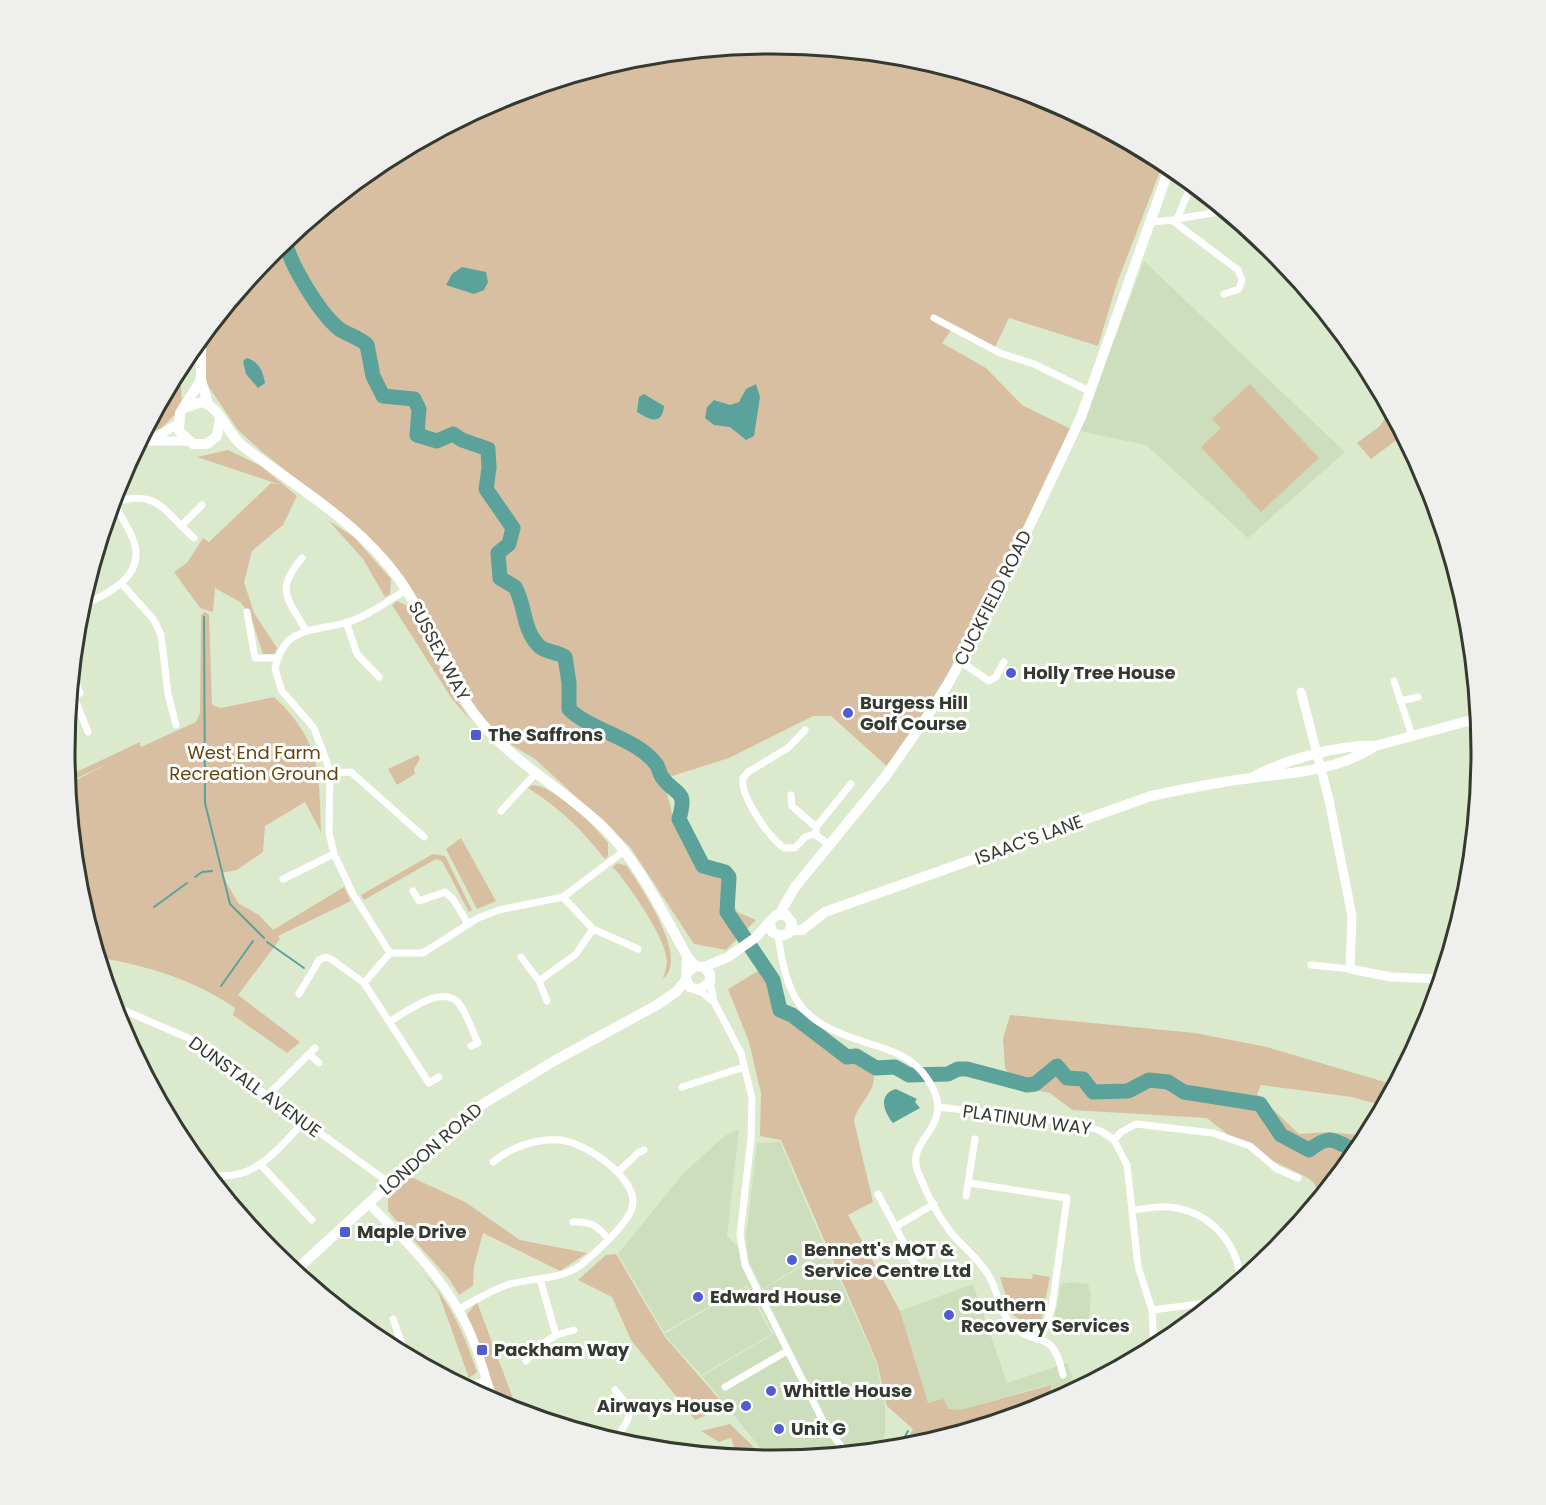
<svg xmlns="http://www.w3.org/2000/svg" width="1546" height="1505" viewBox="0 0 1546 1505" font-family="Poppins,sans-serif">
<rect width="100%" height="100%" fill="#dbeacd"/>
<!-- built -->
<path fill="#ccdebb" d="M1144,261L1345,452L1248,538L1146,445L1080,431Z
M739,1129L727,1236L742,1251L760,1291L827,1252L876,1362L885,1406V1433L879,1451L771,1461L702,1376L774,1334L747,1285L664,1332L618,1254L682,1175L723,1137Z
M780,1142L826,1250L762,1289L749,1262L746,1238L757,1143Z
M1073,1282L1088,1284L1091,1295L1089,1320L1069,1336L1061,1334L1055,1316L1061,1284Z
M973,1284L1007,1383L1067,1363L1077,1390L1044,1408L1019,1415L1035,1401L1050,1393L1046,1385L960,1410L953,1411L945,1405L928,1404L900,1311Z
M746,1287L772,1334L701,1375L664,1334Z"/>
<!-- green -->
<path fill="#d8bfa2" d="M773,44L912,57L1045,98L1164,161L1117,283L1098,346L1009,318L994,349L953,328L942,343L986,368L1022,405L1075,431L999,590L890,769L831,716H813L729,758L672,776L654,765L662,774L672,813L707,874L723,880L737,912L756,920L726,950L694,944L630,847L535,759L491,732L460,689L402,581L366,534L261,451L238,430L204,380L201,337L272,251L379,163L502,97L635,57Z
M180,366L182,407L161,429L144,432L149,423L159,419L165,401L163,396Z
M1250,384L1319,458L1261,512L1201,447L1221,428L1212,419Z
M1390,410L1403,435L1371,459L1357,443L1380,426Z
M228,450L261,466L297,496L283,525L252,551L244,582L254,613L277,648L274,654H263L250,614L240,602L215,588L213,612L200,608L174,572L187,563L203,538L209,542L271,483L281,485L197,457Z
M329,521L354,537L391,579L390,594L385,597L363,559Z
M397,601L410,607L453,694L471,721L452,699L392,605Z
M205,612L209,615L212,705L221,708L274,697C321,741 319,772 321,832L305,802L265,826L263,852L237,870L221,873L238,903L259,915L273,930L344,887L351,901L278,936L280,939L238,995L300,1042L287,1053L233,1015L235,1008C191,978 149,967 98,957L84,913L85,899L79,896L78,890L67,785L107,764L67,783L66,777L140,742L141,747L196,722L200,713L201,615Z
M418,755L420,759L414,769L415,774L397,785L388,769Z
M532,785C554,785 595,826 608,843V856L605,859C579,827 563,811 528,788Z
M461,838L496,901L477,909L446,849Z
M433,854L445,856L472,910L469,912L442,861L436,859L364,900L361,895Z
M617,863L627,866C641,888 690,957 663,979C665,972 668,963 666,956C663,934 628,884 613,867Z
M765,967L778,1010C813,1027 844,1053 878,1073L874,1075C875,1094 858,1103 854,1121L873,1202L848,1215L900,1311L928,1403L943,1399L949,1409L960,1410L1051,1385L1050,1393L1035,1401L1019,1415L903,1449L913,1429L887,1406L877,1362L781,1140L760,1136L761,1093L749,1042L728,989Z
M1010,1015L1195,1033L1267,1047L1395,1085L1384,1106L1352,1097L1261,1085L1257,1094L1299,1134L1328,1132L1368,1136L1320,1198L1314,1183L1308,1178L1242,1146L1207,1118L1072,1110L1050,1093L1022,1087L1014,1082L1005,1068L1003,1039Z
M411,1177L465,1202L520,1240L587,1253L560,1271L483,1233L474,1266L473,1286L459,1295L449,1279L388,1211V1199Z
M616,1254L665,1337L726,1407L695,1420L631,1340L612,1297L578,1280L606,1255Z
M423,1273C451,1302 464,1334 477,1372L469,1378L438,1292Z
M1033,1274L1050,1277L1041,1321L1030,1327L1012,1314L1000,1277L1032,1279Z
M477,1302L518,1412L501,1407L467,1314Z
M730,1424L768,1461C746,1459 738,1461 731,1438L719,1442L701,1431Z"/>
<!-- water -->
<path fill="#5ba29b" d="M462,267L486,272L488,282L484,290L474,294L446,285L452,274Z
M247,358C259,362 263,371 265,383L258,388L246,374L243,361Z
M756,384L760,397L754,436L746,440L730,427L714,425L705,418L707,407L714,400L730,405L739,402L746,389Z
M644,394L664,406C662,426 650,420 637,412L639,397Z
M896,1089L917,1099L915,1102L920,1108L893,1123C883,1111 878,1094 896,1089Z"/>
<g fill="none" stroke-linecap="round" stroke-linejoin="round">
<!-- stream -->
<path stroke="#5ba29b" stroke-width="2" d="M204,617L205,803L230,904L264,938
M195,877L202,872L212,871
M154,907L187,883
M267,942L304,968
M221,986L253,941
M898,1449L908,1431"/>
<!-- river -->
<path stroke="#5ba29b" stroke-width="15" d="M285,240C289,263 319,312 338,328C347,335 359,337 367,345L373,376L383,396L414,399L419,409L417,435L437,441L453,434L462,440L488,449L489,468L486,489L513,528L509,544L498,553L500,578L515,587C526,606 522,629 539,646C547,653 556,651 565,657L569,683V709C591,731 637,738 656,764C659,767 659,773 662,777C676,797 688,788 679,819L703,866L725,872L729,877L727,912L773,980L780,1010L792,1015L847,1057L856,1056L876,1068L895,1067L909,1075L948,1074L958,1069H967L1027,1085L1035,1084L1057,1066L1067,1078L1083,1079L1093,1092L1128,1091L1149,1080L1168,1082L1184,1092L1260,1104L1281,1135L1309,1150C1329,1135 1331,1139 1352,1149L1363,1146"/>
<!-- minor -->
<path stroke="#fff" stroke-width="7" d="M1192,183L1177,219L1225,211
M1173,221L1238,270L1242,280L1239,289L1224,294
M1151,222L1174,220
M934,318L1000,353L1034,364L1091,392
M114,502C160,489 162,511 194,538
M181,526L202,505
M302,558C275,590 287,597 305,629
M121,583L154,620L161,635L168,694L176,725
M406,590C388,601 366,617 345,623C311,632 284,626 275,669L282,691L314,728L327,763L330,773L329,832L334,854L353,894L390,953H423L478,918L499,910L563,897L624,851
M80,607C105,595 143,579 135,545C131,528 117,515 113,497
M247,612L255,658H277
M346,622L357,654L379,677
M960,661L989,681L996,677L1004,662
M72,672L80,693L74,697L88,732
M1394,681L1412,736
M1400,701L1418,697
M805,730L788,748L748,772L743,778C740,797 769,837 784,848H795L805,837L814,834L830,845
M330,773L351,772L424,837
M791,795L792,806L816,827
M501,811L536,773
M816,835V827L851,784
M283,879L334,854
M413,891L419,901L445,892L453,899L468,924
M563,897L593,929L638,949
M778,936C789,1011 806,1024 877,1046C895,1052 911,1058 923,1073C965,1126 903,1136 918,1172C926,1192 939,1218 953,1235C965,1249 980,1260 989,1276C998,1291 999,1312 1012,1325C1036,1350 1052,1324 1063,1375
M521,957L539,981L547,1001
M1311,965L1350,969
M539,981L576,954L593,929
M710,982L714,1002L741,1053L752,1098L751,1139L740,1235L745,1265L825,1425L841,1446
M364,983L390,953
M699,990L714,1002
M299,994L319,960L326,957L331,959L364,983L429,1083L439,1077
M112,1005L188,1038L391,1184
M389,1022C406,1012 444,982 460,1005C468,1016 472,1031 478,1043L471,1046
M309,1054L319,1063
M682,1087L744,1067
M267,1096L315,1048
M938,1107L1077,1123L1101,1131L1114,1140L1127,1165L1138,1266L1152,1310L1154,1349
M1114,1140L1121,1132L1136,1124L1213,1133L1250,1146L1277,1169L1298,1178
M260,1164L312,1220
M618,1172L638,1153L644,1150
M206,1173C250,1186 275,1152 303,1123
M969,1183L1067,1198L1052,1307L1041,1338
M878,1194L918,1270
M966,1196L975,1139
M1132,1210C1144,1209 1157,1206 1169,1207C1210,1211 1237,1242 1241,1281
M573,1222C591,1221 597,1226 608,1238
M895,1227L934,1204
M540,1279L556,1335L574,1330
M458,1310C473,1301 490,1291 507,1285C531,1277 559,1281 581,1265C595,1253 623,1228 631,1211C644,1181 586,1143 561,1140C537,1138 511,1147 493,1162
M1152,1310L1215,1302
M393,1319L406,1356
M526,1361L538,1347L556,1335
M463,1387L486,1380
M725,1387L787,1351
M813,1432L825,1425
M614,1442C630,1415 638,1415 615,1390"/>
<!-- tertiary -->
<path stroke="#fff" stroke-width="9" d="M152,439L178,424
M139,441H187
M1301,692L1329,800L1352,916L1350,969L1391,977L1441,979
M369,1204C406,1241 444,1278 467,1326C479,1350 485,1378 494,1404"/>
<!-- secondary -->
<path stroke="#fff" stroke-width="10" d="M780,913L795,887L885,777L924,721L948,684L999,590L1081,417L1170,166
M294,1272L422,1154L478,1107L554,1061L657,1005L676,992L686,980"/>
<!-- primary -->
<path stroke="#fff" stroke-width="10" d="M201,338V380L208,404
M201,380L180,413L179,431L193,444H207L217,436L220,418
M184,408L202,402C222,408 227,435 244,447C298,488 359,523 399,579C431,624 445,678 480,721C513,762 561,788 600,824C639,861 661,910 687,956L695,966
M1255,776C1285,760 1341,744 1375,746
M791,930H802L825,912L1151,796C1184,789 1217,782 1251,778C1292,773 1340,770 1375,746L1479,718
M687,956L686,980L690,987L699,990L710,982V974L704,967L695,966L687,973
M704,967L728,957L755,938L776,915H786L792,923L789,933L781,936L772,932L770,924"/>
</g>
<!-- markers -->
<g fill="#525cd2" stroke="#fff" stroke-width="2">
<circle cx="1011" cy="673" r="6"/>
<circle cx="848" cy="713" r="6"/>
<rect x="470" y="729" width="12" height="12" rx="3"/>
<rect x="339" y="1226" width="12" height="12" rx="3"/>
<circle cx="792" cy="1260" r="6"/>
<circle cx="698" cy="1297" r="6"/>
<circle cx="949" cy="1315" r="6"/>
<rect x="476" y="1344" width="12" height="12" rx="3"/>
<circle cx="771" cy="1391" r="6"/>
<circle cx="746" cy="1406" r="6"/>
<circle cx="779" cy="1429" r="6"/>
</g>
<g text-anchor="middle" stroke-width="6" stroke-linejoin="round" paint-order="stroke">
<!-- street labels -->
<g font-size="18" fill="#343a2f" stroke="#fff">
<text transform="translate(993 598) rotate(-63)" y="6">CUCKFIELD ROAD</text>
<text transform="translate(439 651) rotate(62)" y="6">SUSSEX WAY</text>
<text transform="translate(1029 840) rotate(-20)" y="6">ISAAC'S LANE</text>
<text transform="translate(255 1087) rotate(36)" y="6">DUNSTALL AVENUE</text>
<text transform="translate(1027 1120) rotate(8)" y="6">PLATINUM WAY</text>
<text transform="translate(431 1149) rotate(-41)" y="6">LONDON ROAD</text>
</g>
<!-- poi labels -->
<g font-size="18" font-weight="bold" fill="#343a2f" stroke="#fff" text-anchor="start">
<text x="1023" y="679">Holly Tree House</text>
<text x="860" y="709">Burgess Hill<tspan x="860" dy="21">Golf Course</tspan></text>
<text x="488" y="741">The Saffrons</text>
<text x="357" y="1238">Maple Drive</text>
<text x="804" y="1256">Bennett's MOT &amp;<tspan x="804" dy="21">Service Centre Ltd</tspan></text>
<text x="710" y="1303">Edward House</text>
<text x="961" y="1311">Southern<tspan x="961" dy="21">Recovery Services</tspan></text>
<text x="494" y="1356">Packham Way</text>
<text x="783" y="1397">Whittle House</text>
<text x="734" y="1412" text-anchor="end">Airways House</text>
<text x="791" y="1435">Unit G</text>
</g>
<!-- park labels -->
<g font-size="18" fill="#66430d" stroke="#fff">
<text x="254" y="759">West End Farm<tspan x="254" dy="21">Recreation Ground</tspan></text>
</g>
</g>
<!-- crop -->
<path d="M0 0H1546V1505H0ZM75 752a698 698 0 1 1 1396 0a698 698 0 1 1-1396 0Z" fill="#efefee" fill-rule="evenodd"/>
<path fill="none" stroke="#343a2f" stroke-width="3" d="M75 752a698 698 0 1 1 1396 0a698 698 0 1 1-1396 0Z"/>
</svg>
